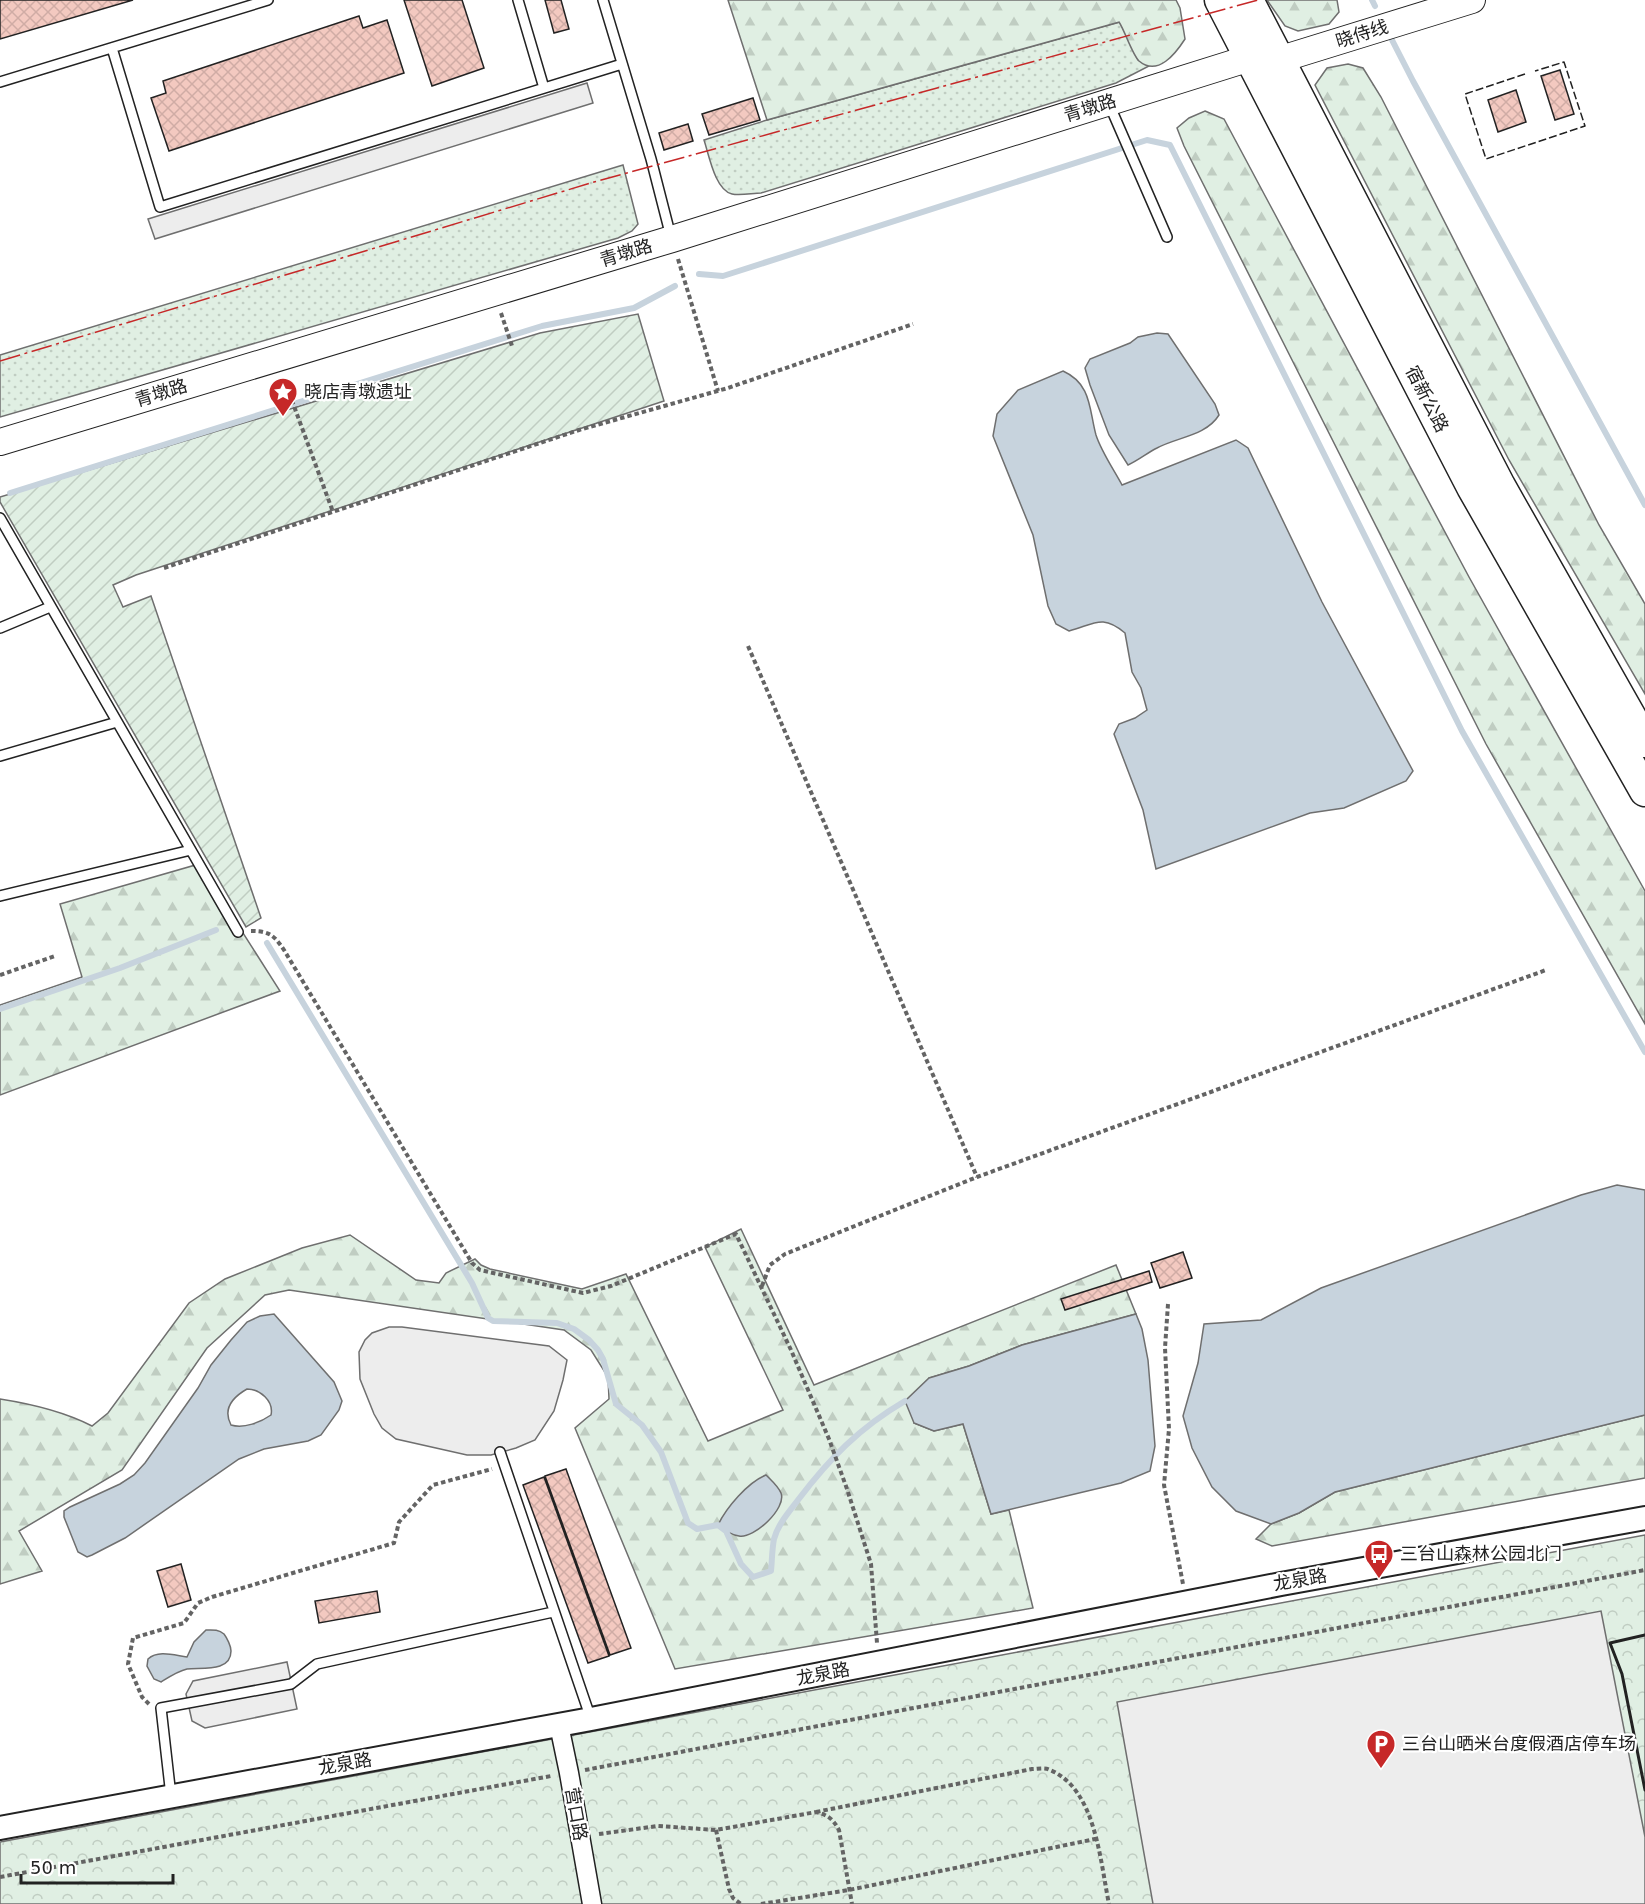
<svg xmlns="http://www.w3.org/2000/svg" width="1645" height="1904" viewBox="0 0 1645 1904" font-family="'DejaVu Sans','Noto Sans SC',sans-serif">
<defs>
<pattern id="grass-dots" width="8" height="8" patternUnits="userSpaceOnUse" patternTransform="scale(1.5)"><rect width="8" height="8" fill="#e0efe3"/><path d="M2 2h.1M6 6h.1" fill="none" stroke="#c0cdc2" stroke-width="1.8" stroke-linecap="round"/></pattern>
<pattern id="forest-firs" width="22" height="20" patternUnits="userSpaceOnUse" patternTransform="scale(1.5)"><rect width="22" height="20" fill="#e0efe3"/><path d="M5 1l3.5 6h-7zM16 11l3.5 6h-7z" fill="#c0cdc2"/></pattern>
<pattern id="park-crowns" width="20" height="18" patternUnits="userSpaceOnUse" patternTransform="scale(1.5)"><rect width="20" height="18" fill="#e0efe3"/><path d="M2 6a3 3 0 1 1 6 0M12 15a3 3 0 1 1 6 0" fill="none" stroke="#c0cdc2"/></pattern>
<pattern id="garden-furrows" width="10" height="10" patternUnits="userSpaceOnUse" patternTransform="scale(1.5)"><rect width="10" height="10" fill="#e0efe3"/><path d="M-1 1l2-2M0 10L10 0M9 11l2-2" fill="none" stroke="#c0cdc2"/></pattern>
<pattern id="building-cross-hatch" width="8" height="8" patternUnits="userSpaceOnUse" patternTransform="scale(1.5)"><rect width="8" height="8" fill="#f3c9c0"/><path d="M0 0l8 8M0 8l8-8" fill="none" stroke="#d0aca5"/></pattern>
</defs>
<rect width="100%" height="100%" fill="#fff"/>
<!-- grass -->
<path fill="url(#grass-dots)" stroke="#6f6f6f" stroke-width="1.5" d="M1120,22L1138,60L1149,66L1116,83L761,193C753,193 740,196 732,194C715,190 709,155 704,140L767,120Z
M623,165L638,224L632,231L618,238L0,417V355Z"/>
<!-- forest -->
<path fill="url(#forest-firs)" stroke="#6f6f6f" stroke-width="1.5" d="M728,0H1176L1180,8L1185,39C1176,53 1158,77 1139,61C1132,54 1125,31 1119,22L767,120Z
M1267,0H1337L1339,12L1329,24L1298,31L1285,26Z
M1348,64L1363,68L1381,97L1599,525L1645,604V694L1509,460L1315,85L1327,68Z
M1205,111L1224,119L1469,577L1645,891V1024L1486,744L1184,146L1177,128L1189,118Z
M199,864L280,991L0,1095V1005L82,977L60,904Z
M741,1229L814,1385L1116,1265L1136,1314L1022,1345L969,1366L929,1378L914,1423L934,1431L963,1424L991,1514L1009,1510L1033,1608L675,1669L575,1428L609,1399L608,1377L591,1350L564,1330L289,1290L265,1295L207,1348L122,1470L19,1531L42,1571L0,1584V1399C32,1404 63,1411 92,1426L108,1413L189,1303L225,1279L302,1248L350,1235L416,1280L439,1283L446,1273L475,1259L481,1265L490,1269L582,1289L626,1274L708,1441L783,1410L705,1247Z
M1645,1415V1478L1272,1546L1256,1539L1271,1524L1299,1513L1335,1492Z"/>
<!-- park -->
<path fill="url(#park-crowns)" stroke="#6f6f6f" stroke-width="1.5" d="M1645,1535V1904H0V1842Z"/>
<!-- garden -->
<path fill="url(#garden-furrows)" stroke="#6f6f6f" stroke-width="1.5" d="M638,314L664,401L136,575L113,585L123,607L151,596L261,918L246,927L0,502V497L540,333Z"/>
<!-- parking -->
<path fill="#ededed" stroke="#6f6f6f" stroke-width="1.5" d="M587,83L593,103L155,239L148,219Z
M389,1327H402L549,1346L567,1360L563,1380L554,1411L535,1440L516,1448L491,1455H467L396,1439L382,1428L374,1414L360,1379L359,1352L365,1340L372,1333Z
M1601,1611L1645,1837V1904H1153L1117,1702Z
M287,1662L297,1709L205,1728L192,1721L186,1694L193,1681Z"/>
<!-- water -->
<path fill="#c7d3dd" stroke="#6f6f6f" stroke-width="1.5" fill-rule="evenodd" d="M1157,333L1168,334L1215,404L1219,415C1206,436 1177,437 1157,448C1147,453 1139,460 1128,465L1109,435L1090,385L1085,368L1090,359L1130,343L1138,337Z
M1063,371C1092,384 1089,410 1096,435C1101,451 1114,470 1122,485L1236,440L1248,448L1322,602L1413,771L1406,781L1344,808L1310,813L1156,869L1143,810L1114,734L1119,724L1135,718L1147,710L1141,688L1132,672L1125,633C1102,614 1095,624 1069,631L1056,624L1048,606L1033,535L993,436L997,414L1018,390Z
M1617,1185L1645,1190V1415L1335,1492L1299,1513L1271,1524L1236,1511L1212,1487L1192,1448L1183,1416L1198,1363L1204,1324L1261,1320L1321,1288L1581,1195Z
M274,1314L334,1382L342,1401L339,1410L321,1435L308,1441L264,1449L239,1459L125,1538L92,1555L87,1557L78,1552L64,1517V1511L70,1507L120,1484L134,1475L145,1463L198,1388L211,1365L231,1340L247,1322L260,1316ZM247,1389C260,1389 274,1401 271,1415C261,1422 244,1429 231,1425C222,1408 233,1397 247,1389Z
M1136,1314L1142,1329L1148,1360L1155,1446L1150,1471L1121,1483L991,1514L963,1424L934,1431L914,1423L905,1401L929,1378L969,1366L1022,1345Z
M766,1475C771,1480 778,1486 781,1493C787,1508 754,1539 739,1536C731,1535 724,1530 718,1525C726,1508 748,1482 766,1475Z
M206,1630C212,1630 218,1629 224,1634C227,1638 231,1646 231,1651C231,1673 200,1667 187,1669C178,1671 169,1677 161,1682L154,1679L147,1666L148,1659C158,1650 173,1655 187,1657L194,1642Z"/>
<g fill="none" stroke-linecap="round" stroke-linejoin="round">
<!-- stream -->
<path stroke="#c7d3dd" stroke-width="6" d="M1372,0L1375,6
M1391,38L1413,81L1645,505
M699,274L723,276L1147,140L1170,145L1462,731L1645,1052
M10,493L542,326L634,308L675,286
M267,943L472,1283L488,1318L493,1321L557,1323L574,1329L589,1340L598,1350L603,1359L616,1404L642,1425L661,1452L688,1523L697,1529L718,1525L726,1531L741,1564L753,1577L771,1571C772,1561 772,1549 774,1539C778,1524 789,1512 798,1500C830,1458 859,1428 905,1401
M0,1009L120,968L216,930"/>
</g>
<!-- building -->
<path fill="url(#building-cross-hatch)" stroke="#222" stroke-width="1.5" d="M0,0H133L0,39Z
M404,0H462L484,68L432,86Z
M545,0H561L569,29L554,33Z
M359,16L363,28L387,20L404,73L169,151L151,98L166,93L163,81Z
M1560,70L1574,114L1555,120L1541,76Z
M1516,90L1526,122L1498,132L1488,100Z
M753,98L760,120L709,135L702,114Z
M688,124L693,141L664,150L659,133Z
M1183,1252L1192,1278L1160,1288L1151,1263Z
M1149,1271L1152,1282L1065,1310L1061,1299Z
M566,1469L631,1648L610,1655L545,1476Z
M544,1477L609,1656L588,1663L523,1485Z
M181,1564L191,1600L168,1607L157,1571Z
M377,1591L380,1612L319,1623L315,1601Z"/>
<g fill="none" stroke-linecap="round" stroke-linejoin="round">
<!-- service casing -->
<g stroke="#222" stroke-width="12">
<path id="service" d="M518,0L544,88
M603,0L651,159L671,237
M112,48L160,207L622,64
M0,82L268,0
M1109,104L1167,237
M0,518L238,932
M0,628L50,607
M0,756L117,722
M0,896L191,850
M500,1452L591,1719
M171,1796L161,1708L291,1684L317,1664L553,1612"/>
</g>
<!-- minor casing -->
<g stroke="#222" stroke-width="21">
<path id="minor" d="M559,1725L569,1773L592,1904"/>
</g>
<!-- tertiary casing -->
<g stroke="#222" stroke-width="26">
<path id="tertiary" d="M0,1828L591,1719L1281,1584L1645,1518"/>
</g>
<!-- secondary casing -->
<g stroke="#222" stroke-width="28">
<path id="secondary" d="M0,442L672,239L1250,58L1278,60L1472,0"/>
</g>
<!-- trunk casing -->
<g stroke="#222" stroke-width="33">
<path id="trunk" d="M1220,0L1472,487L1645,791
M1248,0L1500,486L1645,742"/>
</g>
<!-- path -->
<path stroke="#646464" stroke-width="4" stroke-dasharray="4.5 3" stroke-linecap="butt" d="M678,259L718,391
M501,313L512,346
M284,379L333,512
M164,568L579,430L728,388L913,324
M748,646L977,1177
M251,931C269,931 274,935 284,950L472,1263L480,1270L583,1293L611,1286L736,1234L791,1350L829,1439L847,1489L871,1564L877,1643
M0,975L55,956
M762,1286L770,1265L785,1254L977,1177L1546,970
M1168,1304L1165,1348L1169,1429L1164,1485L1183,1584
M149,1704L142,1697L128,1664L133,1638L184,1623L198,1603L212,1597L394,1543L399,1522L433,1485L492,1469
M585,1770L1645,1570
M816,1812L1032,1769C1038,1769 1045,1767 1050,1770C1096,1789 1100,1861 1109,1904
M716,1830L729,1889L733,1898L741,1904
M599,1834L658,1826L716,1830L816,1812C828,1815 833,1819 839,1830L852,1904
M0,1877L551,1776
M761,1904L849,1890L1095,1839"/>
<!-- service -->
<use href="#service" stroke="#fff" stroke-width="9"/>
<!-- minor -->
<use href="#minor" stroke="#fff" stroke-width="18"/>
<!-- tertiary -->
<use href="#tertiary" stroke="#fff" stroke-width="22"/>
<!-- secondary -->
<use href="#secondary" stroke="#fff" stroke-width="26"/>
<!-- trunk -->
<use href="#trunk" stroke="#fff" stroke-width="30"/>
<!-- fence -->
<path stroke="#222" stroke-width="1.5" stroke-dasharray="8 3" stroke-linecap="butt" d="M1525,74L1465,94L1486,159L1585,126L1564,62L1535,71"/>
<!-- wall -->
<path stroke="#222" stroke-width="3" d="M1645,1635L1610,1643L1622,1674L1645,1790"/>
<!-- power -->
<path stroke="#c62828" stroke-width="1.5" stroke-dasharray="21 4.5 3 4.5" stroke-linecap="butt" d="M0,361L594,182L1258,0"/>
</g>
<!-- icons -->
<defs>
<g id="sight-pin" transform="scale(1.5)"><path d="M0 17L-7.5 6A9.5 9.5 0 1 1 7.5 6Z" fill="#c62828" stroke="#fff"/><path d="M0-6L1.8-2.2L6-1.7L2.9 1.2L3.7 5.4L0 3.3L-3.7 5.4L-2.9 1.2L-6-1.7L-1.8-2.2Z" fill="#fff"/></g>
<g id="bus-pin" transform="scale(1.5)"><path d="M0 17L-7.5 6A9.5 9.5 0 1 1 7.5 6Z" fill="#c62828" stroke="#fff"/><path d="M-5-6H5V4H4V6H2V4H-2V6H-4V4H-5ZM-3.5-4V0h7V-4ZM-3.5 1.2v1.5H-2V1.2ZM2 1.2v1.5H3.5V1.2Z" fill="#fff"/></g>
<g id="parking-pin" transform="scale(1.5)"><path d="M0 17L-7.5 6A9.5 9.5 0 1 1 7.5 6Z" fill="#c62828" stroke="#fff"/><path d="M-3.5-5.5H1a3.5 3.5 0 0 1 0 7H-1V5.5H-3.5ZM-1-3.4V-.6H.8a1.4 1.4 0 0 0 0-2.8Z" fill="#fff"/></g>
</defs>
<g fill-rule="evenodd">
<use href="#sight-pin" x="283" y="392"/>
<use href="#bus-pin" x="1379" y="1554"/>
<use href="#parking-pin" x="1381" y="1744"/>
</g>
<g text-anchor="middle" stroke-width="4.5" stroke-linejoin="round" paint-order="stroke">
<!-- street labels -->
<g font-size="18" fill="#222" stroke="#fff">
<text transform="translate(1362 34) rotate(-17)" y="6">晓侍线</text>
<text transform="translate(1090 108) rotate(-17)" y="6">青墩路</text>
<text transform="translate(626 253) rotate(-17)" y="6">青墩路</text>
<text transform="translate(161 393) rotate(-17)" y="6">青墩路</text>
<text transform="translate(1427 399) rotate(63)" y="6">宿新公路</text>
<text transform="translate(1300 1580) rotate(-10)" y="6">龙泉路</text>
<text transform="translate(823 1674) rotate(-11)" y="6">龙泉路</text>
<text transform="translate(345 1764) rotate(-10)" y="6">龙泉路</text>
<text transform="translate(576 1814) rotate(80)" y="6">营口路</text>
</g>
<!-- poi labels -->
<g font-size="18" fill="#222" stroke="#fff" text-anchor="start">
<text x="304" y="398">晓店青墩遗址</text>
<text x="1400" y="1560">三台山森林公园北门</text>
<text x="1402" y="1750">三台山晒米台度假酒店停车场</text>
</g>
</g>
<!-- scale -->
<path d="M21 1874v9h152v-9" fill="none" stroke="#222222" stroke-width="3"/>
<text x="30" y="1874" font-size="18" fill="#222222" stroke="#ffffff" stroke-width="4.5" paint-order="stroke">50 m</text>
</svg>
